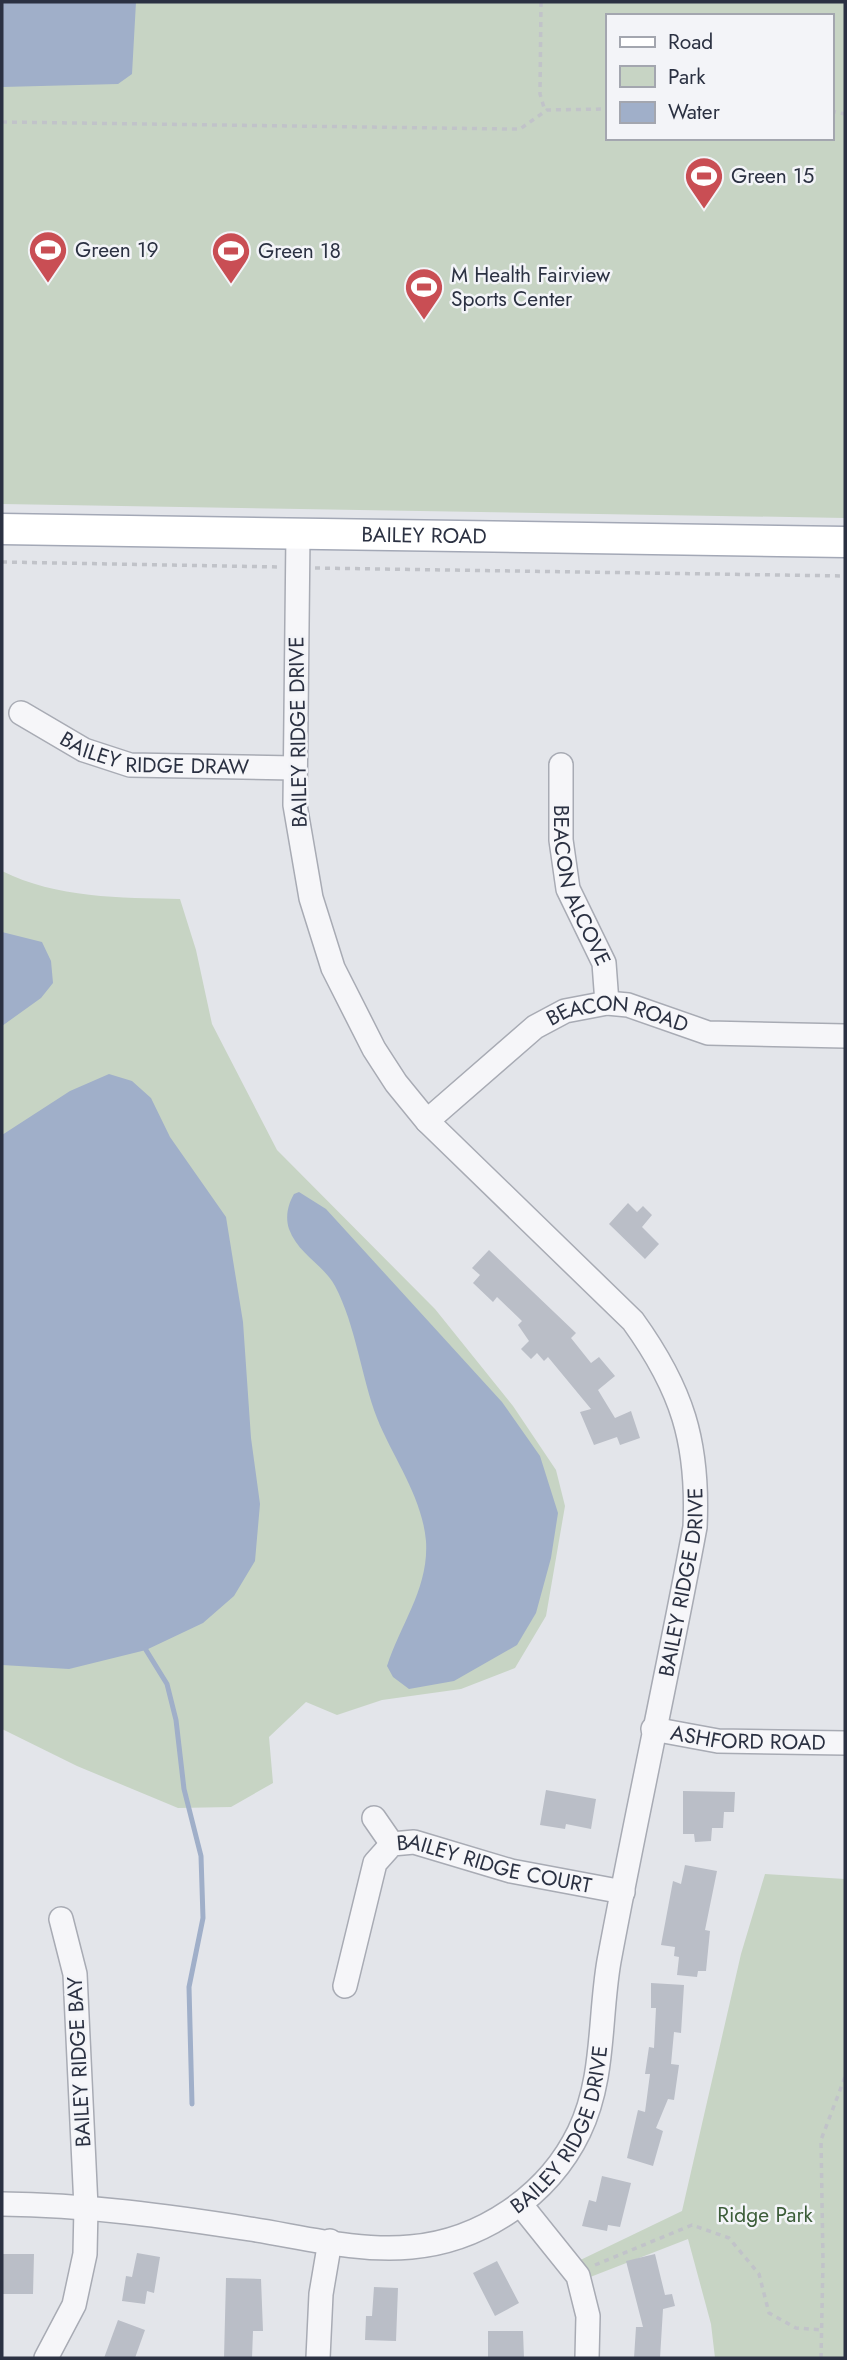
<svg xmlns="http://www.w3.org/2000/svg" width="847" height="2360" viewBox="0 0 847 2360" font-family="Jost,sans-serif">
<rect width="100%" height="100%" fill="#e3e5ea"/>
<!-- green -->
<path fill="#c7d4c4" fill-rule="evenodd" d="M2,2H845V518L2,504ZM607,16H831V138H607Z
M2,871C56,898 121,898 180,899L196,950L212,1024L277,1150L435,1309L513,1406L556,1470L565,1506L546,1616L515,1668L461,1689L382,1700L337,1715L306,1702L269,1737L273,1783L231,1807L178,1808L77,1766L2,1729Z
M765,1874L845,1879V2358H715L711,2324L688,2239L580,2281L570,2265L682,2211L741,1954Z"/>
<!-- water -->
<path fill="#a0afc9" d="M2,2H136L132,74L118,84L2,87Z
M2,932L42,942L51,961L53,983L41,998L2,1026Z
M109,1074L132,1081L151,1098L170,1137L226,1217L243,1322L251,1438L260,1504L255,1561L234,1596L203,1623L146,1650L69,1669L2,1665V1135L70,1091Z
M299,1192L326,1209L502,1402L540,1456L558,1513L551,1558L536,1613L517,1645L454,1681L409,1689L393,1677L387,1666C401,1623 429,1588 426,1541C422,1496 393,1458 377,1418C361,1376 356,1326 335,1286C323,1264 298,1254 289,1229C285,1217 288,1204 294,1194Z"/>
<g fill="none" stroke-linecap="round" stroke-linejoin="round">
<!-- stream -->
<path stroke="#a0afc9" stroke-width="5" d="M146,1650L167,1684L176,1720L184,1789L201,1856L203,1918L189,1987L192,2104"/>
</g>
<!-- building -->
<path fill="#babec7" d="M628,1203L637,1212L643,1206L652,1215L642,1227L659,1244L645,1259L609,1224Z
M489,1250L576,1333L571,1338L591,1363L599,1357L615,1376L598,1390L615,1418L631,1411L640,1438L620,1445L617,1437L594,1445L580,1412L591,1409L548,1357L544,1361L537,1353L531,1359L521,1349L529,1341L518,1325L522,1321L497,1297L493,1302L473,1283L480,1275L472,1268Z
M546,1790L596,1799L591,1829L566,1824L565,1829L540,1825Z
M683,1791L735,1792L734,1812H724L723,1828H712L711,1841L695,1842L694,1834H683Z
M685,1865L717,1871L705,1930L710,1931L706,1971H698L697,1977L677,1975L679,1957L674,1956L675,1947L661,1945L673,1881L681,1884Z
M651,1983L684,1985L681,2033L674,2032L671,2064L679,2065L674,2100L668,2099L656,2128L663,2131L653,2166L627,2158L638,2110L645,2112L650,2074H645L649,2047L654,2048L656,2008H651Z
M602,2176L631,2183L620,2227L608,2225L607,2231L582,2226L589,2200L596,2202Z
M137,2253L160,2257L154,2293L147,2291L145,2304L122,2301L126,2276L132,2277Z
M2,2254H34L33,2294H2Z
M655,2254L665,2295L672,2294L675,2306L663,2309L660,2358H634L636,2327H643L626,2261Z
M497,2261L519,2303L495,2316L473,2273Z
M226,2278L261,2279L263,2331H253L252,2358H224Z
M374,2287L398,2288L396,2341L365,2340L366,2316H372Z
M118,2320L145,2330L135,2358H104Z
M488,2331H523L524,2358H488Z"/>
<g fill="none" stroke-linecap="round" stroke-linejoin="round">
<!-- minor casing -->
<g stroke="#a8abb4" stroke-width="26">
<g id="minor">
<path id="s1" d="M21,713L84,750L130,765L294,768"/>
<path id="s2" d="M561,765V840L568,889L604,963L607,1003"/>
<path id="s3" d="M427,1121L535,1027L565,1011L607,1003L628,1005L708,1033L845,1036"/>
<path id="s4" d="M653,1729L718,1741L845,1743"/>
<path d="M374,1818L392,1844"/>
<path id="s5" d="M345,1986L375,1863L392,1844L414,1842L511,1871L623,1892"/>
<path id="s6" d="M2,2204C86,2205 167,2216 250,2229C302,2237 358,2252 411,2247C481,2241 548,2196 579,2132C605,2078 599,2019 609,1961C636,1816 668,1672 695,1527C699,1442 682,1389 633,1321L427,1121L396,1083L374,1049L333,968L311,898L295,805L298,534"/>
<path d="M521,2205L578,2276L588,2316L587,2358"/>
<path d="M46,2358L74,2305L85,2254L86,2207L75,1974L61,1919"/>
<path d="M318,2358L321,2294L330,2241"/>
</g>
</g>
<!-- major casing -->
<g stroke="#a3a8b6" stroke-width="33">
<g id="major">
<path id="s7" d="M2,529L845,542"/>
</g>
</g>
<!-- path -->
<path stroke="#c1c3c9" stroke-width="3.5" stroke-dasharray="5 5" stroke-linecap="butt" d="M541,2L540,94L545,111
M831,111L845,114
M2,122L509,129H520L547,110L607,109
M2,562L280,567
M315,568L845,576
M595,2265L692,2225L729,2238L759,2274L769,2313L796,2328L822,2330
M821,2358L823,2262L821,2140L845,2077"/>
<!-- minor -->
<use href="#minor" stroke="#f6f6f9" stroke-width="23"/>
<!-- major -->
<use href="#major" stroke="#fff" stroke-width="30"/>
</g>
<!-- icons -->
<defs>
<g id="stadium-pin" transform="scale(2.0125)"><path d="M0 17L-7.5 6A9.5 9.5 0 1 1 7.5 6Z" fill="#c94e54" stroke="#f3f4f8"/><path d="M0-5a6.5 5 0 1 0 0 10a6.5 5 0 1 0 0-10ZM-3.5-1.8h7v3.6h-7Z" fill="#fff"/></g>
</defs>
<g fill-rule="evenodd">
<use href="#stadium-pin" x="704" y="176"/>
<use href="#stadium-pin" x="48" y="250"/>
<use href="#stadium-pin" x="231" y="251"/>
<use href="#stadium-pin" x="424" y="287"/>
</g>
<g text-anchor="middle" stroke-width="5" stroke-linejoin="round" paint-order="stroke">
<!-- poi labels -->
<g font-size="21" fill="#2b3142" stroke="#f3f4f8" text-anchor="start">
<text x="731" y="183">Green 15</text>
<text x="75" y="257">Green 19</text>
<text x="258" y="258">Green 18</text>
<text x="451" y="282">M Health Fairview<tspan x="451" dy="24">Sports Center</tspan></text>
</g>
<!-- street labels -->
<g font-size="21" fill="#2b3142" stroke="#f3f4f8">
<text dy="7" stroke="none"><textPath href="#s7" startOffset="422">BAILEY ROAD</textPath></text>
<text transform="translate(298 732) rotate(-91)" y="7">BAILEY RIDGE DRIVE</text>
<text dy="7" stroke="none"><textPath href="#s1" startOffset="144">BAILEY RIDGE DRAW</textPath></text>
<text dy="7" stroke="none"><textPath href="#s2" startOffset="124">BEACON ALCOVE</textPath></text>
<text dy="7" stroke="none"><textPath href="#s3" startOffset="231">BEACON ROAD</textPath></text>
<text dy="7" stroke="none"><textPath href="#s6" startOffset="1185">BAILEY RIDGE DRIVE</textPath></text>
<text dy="7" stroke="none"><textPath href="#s4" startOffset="96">ASHFORD ROAD</textPath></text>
<text dy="7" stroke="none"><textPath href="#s5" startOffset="257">BAILEY RIDGE COURT</textPath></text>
<text transform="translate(79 2062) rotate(-93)" y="7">BAILEY RIDGE BAY</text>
<text dy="7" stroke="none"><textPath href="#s6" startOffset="618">BAILEY RIDGE DRIVE</textPath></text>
</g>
<!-- park labels -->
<g font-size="21" fill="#3c5d39" stroke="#f3f4f8">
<text x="765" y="2222">Ridge Park</text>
</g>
</g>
<!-- border -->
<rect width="847" height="2360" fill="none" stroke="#2b3142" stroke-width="7"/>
<!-- legend -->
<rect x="606" y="14" width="228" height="126" fill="#f3f4f8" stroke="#a3a6af" stroke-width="2"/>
<rect x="620" y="37" width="35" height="10" fill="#ffffff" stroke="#a3a6af" stroke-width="2"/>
<text x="668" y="49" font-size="21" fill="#2b3142">Road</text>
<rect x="620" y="66" width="35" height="21" fill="#c7d4c4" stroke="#a3a6af" stroke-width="2"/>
<text x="668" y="84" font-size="21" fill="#2b3142">Park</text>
<rect x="620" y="102" width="35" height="21" fill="#a0afc9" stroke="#a3a6af" stroke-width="2"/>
<text x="668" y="119" font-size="21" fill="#2b3142">Water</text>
</svg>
